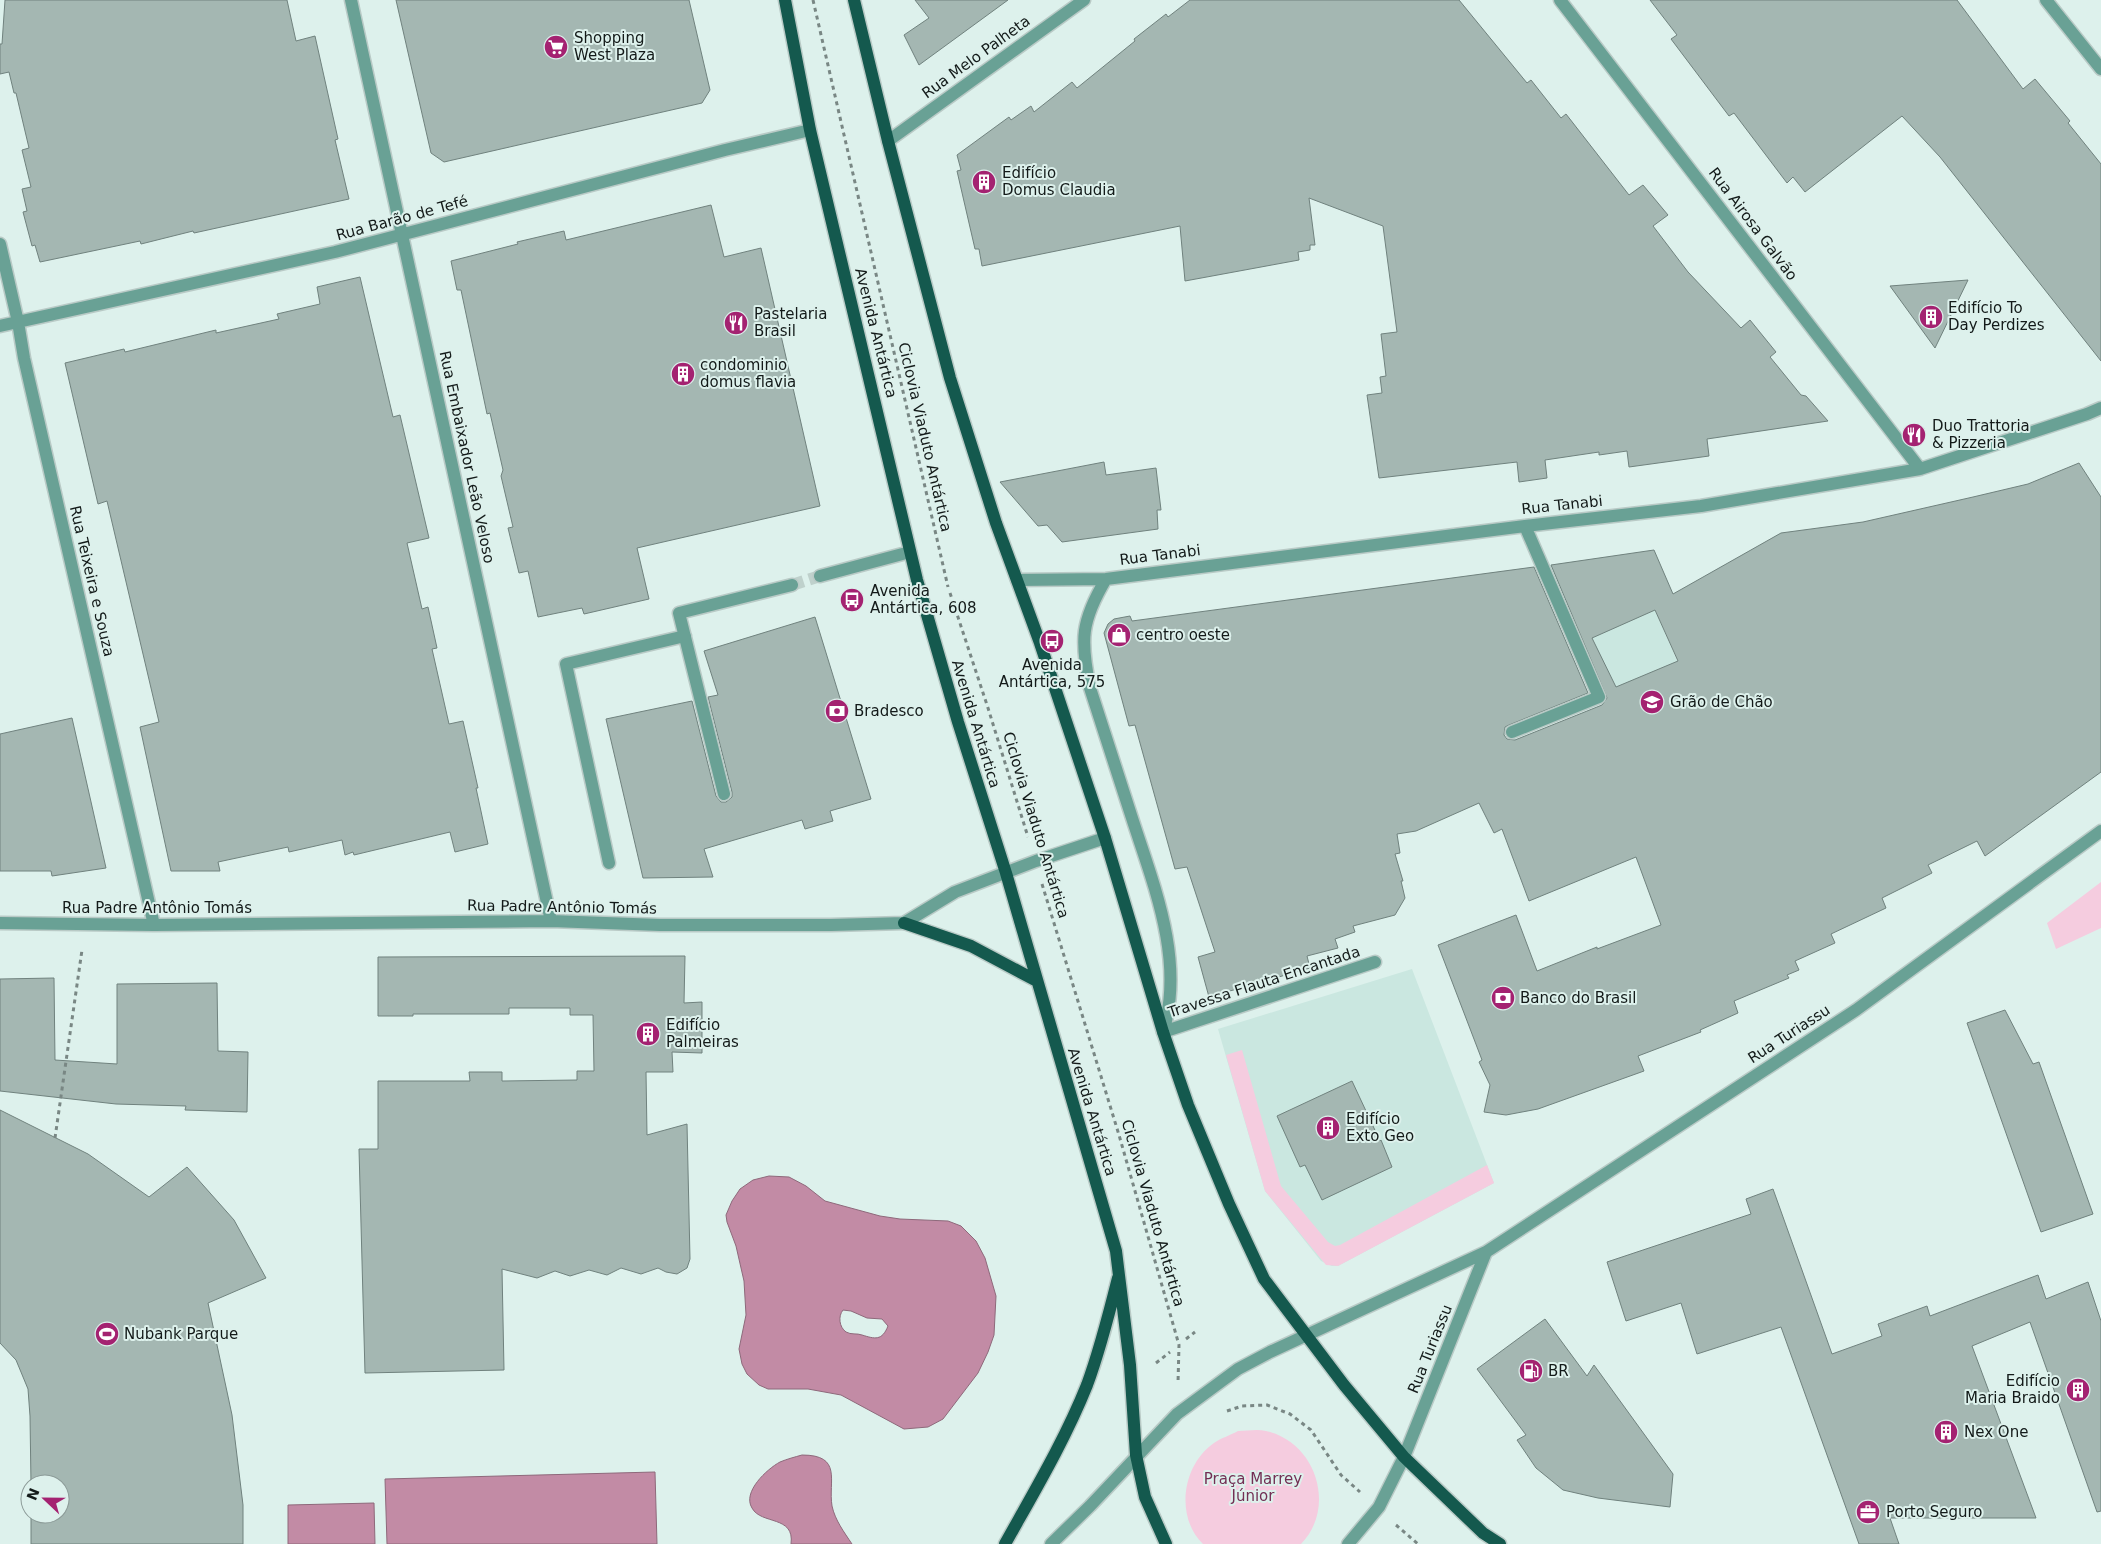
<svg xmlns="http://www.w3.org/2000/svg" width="2101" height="1544" viewBox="0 0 2101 1544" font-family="'DejaVu Sans',sans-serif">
<rect width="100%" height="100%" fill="#ddf1ec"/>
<!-- built -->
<path fill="#cae7e0" d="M1630,554L1721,760L1648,787L1548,565Z
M1412,969L1494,1183L1338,1266H1332L1321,1261L1265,1191L1218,1029Z"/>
<!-- green -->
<path fill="#f5ccdf" d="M2101,882V928L2056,949L2047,923Z
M1242,1050L1281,1186L1328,1242L1335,1246L1340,1245L1487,1165L1494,1183L1338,1266L1326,1265L1265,1191L1226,1055Z
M1238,1431C1247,1431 1257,1429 1266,1431C1316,1442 1337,1507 1301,1544H1203C1175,1517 1182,1465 1214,1443C1221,1438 1231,1435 1238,1431Z"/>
<!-- water -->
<path fill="#c28ba5" stroke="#8e697b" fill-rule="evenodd" d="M769,1176L789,1177L806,1186L825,1201L880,1216L900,1219L948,1221L961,1226L976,1241L985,1258L996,1296L994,1335L988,1352L978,1373L943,1419L928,1427L904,1429L841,1395L808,1389H768L759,1385L747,1374L742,1364L739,1349L746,1315L744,1281L736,1246L727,1222L726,1215L732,1201L740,1189L753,1180ZM843,1310L851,1311L867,1318L882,1319L888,1326C882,1341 875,1339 862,1335C857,1333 851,1335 846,1332C839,1327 838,1316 843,1310Z
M802,1455C843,1455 828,1481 832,1506C835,1520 844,1532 852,1544H791C795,1515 761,1525 752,1508C742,1492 767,1469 780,1462C787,1459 795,1457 802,1455Z
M655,1472L657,1544H387L385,1479Z
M374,1503L375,1544H288V1505Z"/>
<!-- building -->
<path fill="#a4b7b2" stroke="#70827e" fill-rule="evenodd" d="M5,0H287L296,41L315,36L338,139L335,140L349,199L194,233L193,231L141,244L140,241L40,262L35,245L32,246L23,212L27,211L22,189L31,187L22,150L29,148L16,93H14L9,72L0,74V44H2Z
M396,0H689L710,90L702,103L444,162L431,153Z
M915,0H1008L919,65L904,35L929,18Z
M1190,0H1459L1527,83L1531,80L1561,118L1566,114L1629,195L1643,185L1668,215L1653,226L1688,272L1741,328L1750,320L1776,352L1770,357L1801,395L1806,396L1828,421L1707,439L1709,456L1629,467L1627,451L1599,455V452L1545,460L1547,478L1519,482L1517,462L1379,478L1367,395L1382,393L1380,377L1386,376L1381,334L1397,332L1383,226L1309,198L1315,245H1310V250L1298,252L1299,260L1185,281L1180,226L982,266L979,249H975L957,171L961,170L957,155L1009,117L1011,120L1031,106L1034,112L1072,82L1077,88L1135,41L1134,39L1166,14L1168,17Z
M1650,0H1957L2023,89L2035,79L2070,121L2068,123L2101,164V361L1940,157L1902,116L1805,192L1793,177L1787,183L1734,113L1729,116L1671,39L1677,35Z
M711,205L724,257L761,248L820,506L637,548L649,599L584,614L582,608L538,617L528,571L519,573L508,528L513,527L501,476L503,470L490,413L487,414L461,290H457L451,261L518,244L517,242L564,231L566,240Z
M360,277L393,417L400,415L429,538L407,543L422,609L428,607L437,648L432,649L449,724L463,721L478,788H476L488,844L455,852L450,832L354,855L353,852L345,855L342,840L289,852L288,847L218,862L220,871H171L140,727L159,722L107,501L98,504L65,363L124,349L125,352L216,330V333L279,319L277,314L320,304L317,287Z
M1968,280L1935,348L1890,286Z
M1104,462L1106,475L1156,468L1161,510H1157L1158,529L1062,542L1047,525L1038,526L1000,482Z
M2079,463L2101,497V772L1985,856L1977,841L1928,865L1932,873L1882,898L1886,908L1831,934L1835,943L1795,961L1799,970L1787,975L1789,978L1734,1001L1738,1013L1700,1030L1701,1032L1638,1056L1644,1071L1538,1109L1506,1115L1484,1112L1490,1085L1479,1062L1482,1060L1438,945L1516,915L1537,971L1597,947V949L1661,925L1636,857L1529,901L1502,829L1494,833L1479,803L1416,831L1397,834L1400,853L1395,854L1403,881H1401L1405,898L1395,915L1353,926L1355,932L1335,939L1338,948L1307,956L1310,968L1209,997L1198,957L1215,952L1187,867L1175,869L1135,725L1129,726L1104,633L1108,624L1114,619L1130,616L1132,621L1534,567L1588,693L1509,725L1505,727L1504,735L1507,739L1515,740L1602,705L1607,698L1551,565L1654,550L1673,594L1781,533L1863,522L1973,497L2028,484ZM1655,610L1678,661L1616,687L1592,638Z
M815,617L871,799L830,811L833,821L805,829L802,820L704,849L713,877L643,878L606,719L692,701L716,796L721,802H726L732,797V792L708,697L718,695L704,651Z
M72,718L106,868L52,876L51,871H0V734Z
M685,956L684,1003L702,1002V1053L672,1052L673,1072H646L647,1135L687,1124L690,1259L687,1268L677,1274L666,1272L658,1268L641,1274L621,1268L607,1275L589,1270L570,1276L555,1271L537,1278L502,1269L504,1370L365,1373L359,1149H378V1081H470L469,1072H502V1081L577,1080V1071H594L593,1015H570V1008H509V1014H413V1016H378V957Z
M54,978L55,1060L117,1064V984L217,983L218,1051L248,1052L247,1112L185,1110L186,1106L116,1104L0,1091V979Z
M2005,1010L2033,1064L2039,1062L2093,1214L2041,1232L1967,1023Z
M1352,1081L1380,1141L1381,1140L1392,1167L1322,1200L1305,1165L1300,1167L1277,1116Z
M0,1110L88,1154L149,1197L187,1167L234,1220L266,1278L208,1303L232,1415L243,1505V1544H31V1514H60V1484H31L30,1416L28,1389L16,1360L0,1343Z
M1773,1189L1832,1354L1882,1336L1878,1324L1927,1306L1930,1316L2038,1275L2046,1299L2088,1282L2101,1321V1511L2097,1512L2030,1322L1972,1346L2036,1518H1890L1899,1544H1859L1781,1327L1697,1354L1681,1303L1626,1321L1607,1262L1751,1214L1746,1199Z
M1545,1319L1587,1376L1594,1365L1673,1474L1670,1507L1598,1498L1563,1490L1536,1468L1517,1440L1526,1435L1477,1369Z"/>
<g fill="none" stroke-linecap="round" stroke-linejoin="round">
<!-- minor-tunnel -->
<path stroke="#bfd1cc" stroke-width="12" stroke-dasharray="12 6" stroke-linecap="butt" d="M792,585L820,576"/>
<!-- minor casing -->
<g stroke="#b9cac6" stroke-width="15">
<path id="minor" d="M351,0L551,921
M1560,0L1920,469
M2046,0L2101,69
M888,141L1084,0
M0,244L18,322L24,358L154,925
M0,326L335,252L725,150L810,130
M820,576L910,552
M1106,579C1081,621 1080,640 1090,688C1104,732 1118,775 1132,818C1154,886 1185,961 1163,1032
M1017,580L1106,579L1525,526L1701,506L1920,469L2087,414L2101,408
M1512,732L1599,697L1525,526
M724,794L679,613L792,585
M609,863L566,664L685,636
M0,923L154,925L551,921L660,925H831L904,923L955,892L1036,861L1105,838
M1163,1032L1375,962
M1051,1544L1090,1506L1177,1414L1238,1369L1270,1352L1486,1252L1856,1010L2101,831
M1348,1544L1379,1507L1404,1457L1486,1252"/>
</g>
<!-- major casing -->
<g stroke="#b9cac6" stroke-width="15">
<path id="major" d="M785,0L810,130L917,580L958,722L1006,873L1116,1251L1130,1365L1136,1455L1145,1497L1166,1544
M854,0L888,141L950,378L996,523L1040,643L1105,838L1163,1032L1188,1105L1229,1204L1264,1279L1344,1385L1404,1457L1483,1533L1500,1544
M904,923L971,946L1035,980
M1005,1544C1034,1492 1065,1440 1087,1385C1100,1350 1109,1314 1118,1278"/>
</g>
<!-- path -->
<path stroke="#798784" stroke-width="3" stroke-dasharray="4 4" stroke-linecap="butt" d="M813,0L948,587
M950,593L988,708L1028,837
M1042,884L1119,1135L1179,1345L1178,1383
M55,1138L82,950
M1186,1339L1195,1332
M1156,1363L1170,1352
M1227,1411L1242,1406L1267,1405L1290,1414L1311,1430L1341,1475L1360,1492
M1396,1525L1418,1544"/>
<!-- minor -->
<use href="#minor" stroke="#69a195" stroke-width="12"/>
<!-- major -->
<use href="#major" stroke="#14594e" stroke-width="12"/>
</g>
<!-- icons -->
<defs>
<g id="supermarket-disc" transform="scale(1.25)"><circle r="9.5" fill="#a42271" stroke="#ddf1ec"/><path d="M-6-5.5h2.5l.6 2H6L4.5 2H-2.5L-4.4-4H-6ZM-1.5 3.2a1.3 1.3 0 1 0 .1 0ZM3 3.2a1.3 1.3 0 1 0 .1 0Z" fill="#fff"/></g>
<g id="building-disc" transform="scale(1.25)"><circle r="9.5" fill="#a42271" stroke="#ddf1ec"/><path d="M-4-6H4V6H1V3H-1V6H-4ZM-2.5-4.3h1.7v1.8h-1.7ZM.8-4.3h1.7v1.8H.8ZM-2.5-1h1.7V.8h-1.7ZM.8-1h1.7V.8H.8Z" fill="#fff"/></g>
<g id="restaurant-disc" transform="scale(1.25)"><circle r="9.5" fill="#a42271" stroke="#ddf1ec"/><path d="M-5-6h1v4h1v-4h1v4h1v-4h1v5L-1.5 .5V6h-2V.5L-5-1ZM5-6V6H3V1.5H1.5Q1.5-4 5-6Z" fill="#fff"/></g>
<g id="bus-disc" transform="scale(1.25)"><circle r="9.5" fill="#a42271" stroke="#ddf1ec"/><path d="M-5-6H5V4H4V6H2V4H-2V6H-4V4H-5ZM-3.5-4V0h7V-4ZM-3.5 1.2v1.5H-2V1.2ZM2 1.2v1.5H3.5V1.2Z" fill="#fff"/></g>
<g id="shop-disc" transform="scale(1.25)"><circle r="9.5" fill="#a42271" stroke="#ddf1ec"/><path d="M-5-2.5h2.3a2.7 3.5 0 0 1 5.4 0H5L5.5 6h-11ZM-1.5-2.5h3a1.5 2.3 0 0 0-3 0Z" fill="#fff"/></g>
<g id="school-disc" transform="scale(1.25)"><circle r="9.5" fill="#a42271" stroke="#ddf1ec"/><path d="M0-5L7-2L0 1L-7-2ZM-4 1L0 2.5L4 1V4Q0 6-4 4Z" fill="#fff"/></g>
<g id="bank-disc" transform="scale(1.25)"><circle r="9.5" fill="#a42271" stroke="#ddf1ec"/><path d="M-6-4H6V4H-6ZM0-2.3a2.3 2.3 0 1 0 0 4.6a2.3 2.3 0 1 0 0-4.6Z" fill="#fff"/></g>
<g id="stadium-disc" transform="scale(1.25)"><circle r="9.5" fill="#a42271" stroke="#ddf1ec"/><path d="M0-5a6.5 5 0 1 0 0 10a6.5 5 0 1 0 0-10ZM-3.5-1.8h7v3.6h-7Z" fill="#fff"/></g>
<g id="fuel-disc" transform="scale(1.25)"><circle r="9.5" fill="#a42271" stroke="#ddf1ec"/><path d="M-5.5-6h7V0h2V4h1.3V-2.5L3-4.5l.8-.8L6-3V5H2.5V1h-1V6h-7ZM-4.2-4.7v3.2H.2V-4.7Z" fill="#fff"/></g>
<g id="office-disc" transform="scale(1.25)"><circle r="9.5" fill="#a42271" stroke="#ddf1ec"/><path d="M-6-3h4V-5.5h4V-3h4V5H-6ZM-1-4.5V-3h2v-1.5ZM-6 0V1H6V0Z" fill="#fff"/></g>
</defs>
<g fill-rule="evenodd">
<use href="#supermarket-disc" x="556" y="47"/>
<use href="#building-disc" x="984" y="182"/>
<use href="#building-disc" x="1931" y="317"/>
<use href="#restaurant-disc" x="736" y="323"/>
<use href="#building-disc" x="683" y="374"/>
<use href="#restaurant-disc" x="1914" y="435"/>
<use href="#bus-disc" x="852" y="600"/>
<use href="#shop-disc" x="1119" y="635"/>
<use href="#bus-disc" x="1052" y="641"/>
<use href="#school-disc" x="1652" y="702"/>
<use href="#bank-disc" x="837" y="711"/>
<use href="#bank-disc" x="1503" y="998"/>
<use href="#building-disc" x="648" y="1034"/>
<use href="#building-disc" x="1328" y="1128"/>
<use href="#stadium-disc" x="107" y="1334"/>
<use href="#fuel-disc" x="1531" y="1371"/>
<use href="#building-disc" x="2078" y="1390"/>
<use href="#building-disc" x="1946" y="1432"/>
<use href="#office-disc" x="1868" y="1512"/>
</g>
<g text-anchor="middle" stroke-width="4" stroke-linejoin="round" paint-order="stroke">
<!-- poi labels -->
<g font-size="15" fill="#131a19" stroke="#ddf1ec" text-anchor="start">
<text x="574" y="43">Shopping<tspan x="574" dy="17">West Plaza</tspan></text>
<text x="1002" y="178">Edifício<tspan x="1002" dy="17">Domus Claudia</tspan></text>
<text x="1948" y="313">Edifício To<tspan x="1948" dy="17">Day Perdizes</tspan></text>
<text x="754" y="319">Pastelaria<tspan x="754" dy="17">Brasil</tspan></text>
<text x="700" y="370">condominio<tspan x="700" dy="17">domus flavia</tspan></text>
<text x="1932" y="431">Duo Trattoria<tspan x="1932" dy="17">&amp; Pizzeria</tspan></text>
<text x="870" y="596">Avenida<tspan x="870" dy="17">Antártica, 608</tspan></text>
<text x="1136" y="640">centro oeste</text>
<text x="1052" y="670" text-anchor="middle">Avenida<tspan x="1052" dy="17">Antártica, 575</tspan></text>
<text x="1670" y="707">Grão de Chão</text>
<text x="854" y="716">Bradesco</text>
<text x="1520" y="1003">Banco do Brasil</text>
<text x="666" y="1030">Edifício<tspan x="666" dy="17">Palmeiras</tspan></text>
<text x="1346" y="1124">Edifício<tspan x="1346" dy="17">Exto Geo</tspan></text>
<text x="124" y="1339">Nubank Parque</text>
<text x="1548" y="1376">BR</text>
<text x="2060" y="1386" text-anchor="end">Edifício<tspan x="2060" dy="17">Maria Braido</tspan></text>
<text x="1964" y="1437">Nex One</text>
<text x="1886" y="1517">Porto Seguro</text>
</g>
<!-- street labels -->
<g font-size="15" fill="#131a19" stroke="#ddf1ec">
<text transform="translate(976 57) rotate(-36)" y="5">Rua Melo Palheta</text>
<text transform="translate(402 218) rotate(-15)" y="5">Rua Barão de Tefé</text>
<text transform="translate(1753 224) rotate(53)" y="5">Rua Airosa Galvão</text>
<text transform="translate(876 333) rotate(76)" y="5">Avenida Antártica</text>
<text transform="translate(925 437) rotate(77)" y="5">Ciclovia Viaduto Antártica</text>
<text transform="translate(467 457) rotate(78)" y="5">Rua Embaixador Leão Veloso</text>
<text transform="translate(1562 505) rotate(-6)" y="5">Rua Tanabi</text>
<text transform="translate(1160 555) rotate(-7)" y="5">Rua Tanabi</text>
<text transform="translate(92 581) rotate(77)" y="5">Rua Teixeira e Souza</text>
<text transform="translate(976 724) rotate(73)" y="5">Avenida Antártica</text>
<text transform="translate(1036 825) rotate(73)" y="5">Ciclovia Viaduto Antártica</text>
<text transform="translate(562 907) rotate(1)" y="5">Rua Padre Antônio Tomás</text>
<text x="157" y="913">Rua Padre Antônio Tomás</text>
<text transform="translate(1264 982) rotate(-18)" y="5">Travessa Flauta Encantada</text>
<text transform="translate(1789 1034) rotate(-33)" y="5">Rua Turiassu</text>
<text transform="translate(1092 1112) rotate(73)" y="5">Avenida Antártica</text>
<text transform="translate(1153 1213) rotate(74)" y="5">Ciclovia Viaduto Antártica</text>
<text transform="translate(1430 1349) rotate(-68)" y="5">Rua Turiassu</text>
</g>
<!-- park labels -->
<g font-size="15" fill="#732f54" stroke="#ddf1ec">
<text x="1253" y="1484">Praça Marrey<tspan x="1253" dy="17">Júnior</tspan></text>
</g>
</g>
<!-- north arrow -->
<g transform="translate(45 1499) rotate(292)"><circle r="24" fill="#ddf1ec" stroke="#8c9b98"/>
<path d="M0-4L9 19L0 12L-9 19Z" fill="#a42271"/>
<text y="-8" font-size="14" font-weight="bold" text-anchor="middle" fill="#131a19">N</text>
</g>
</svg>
